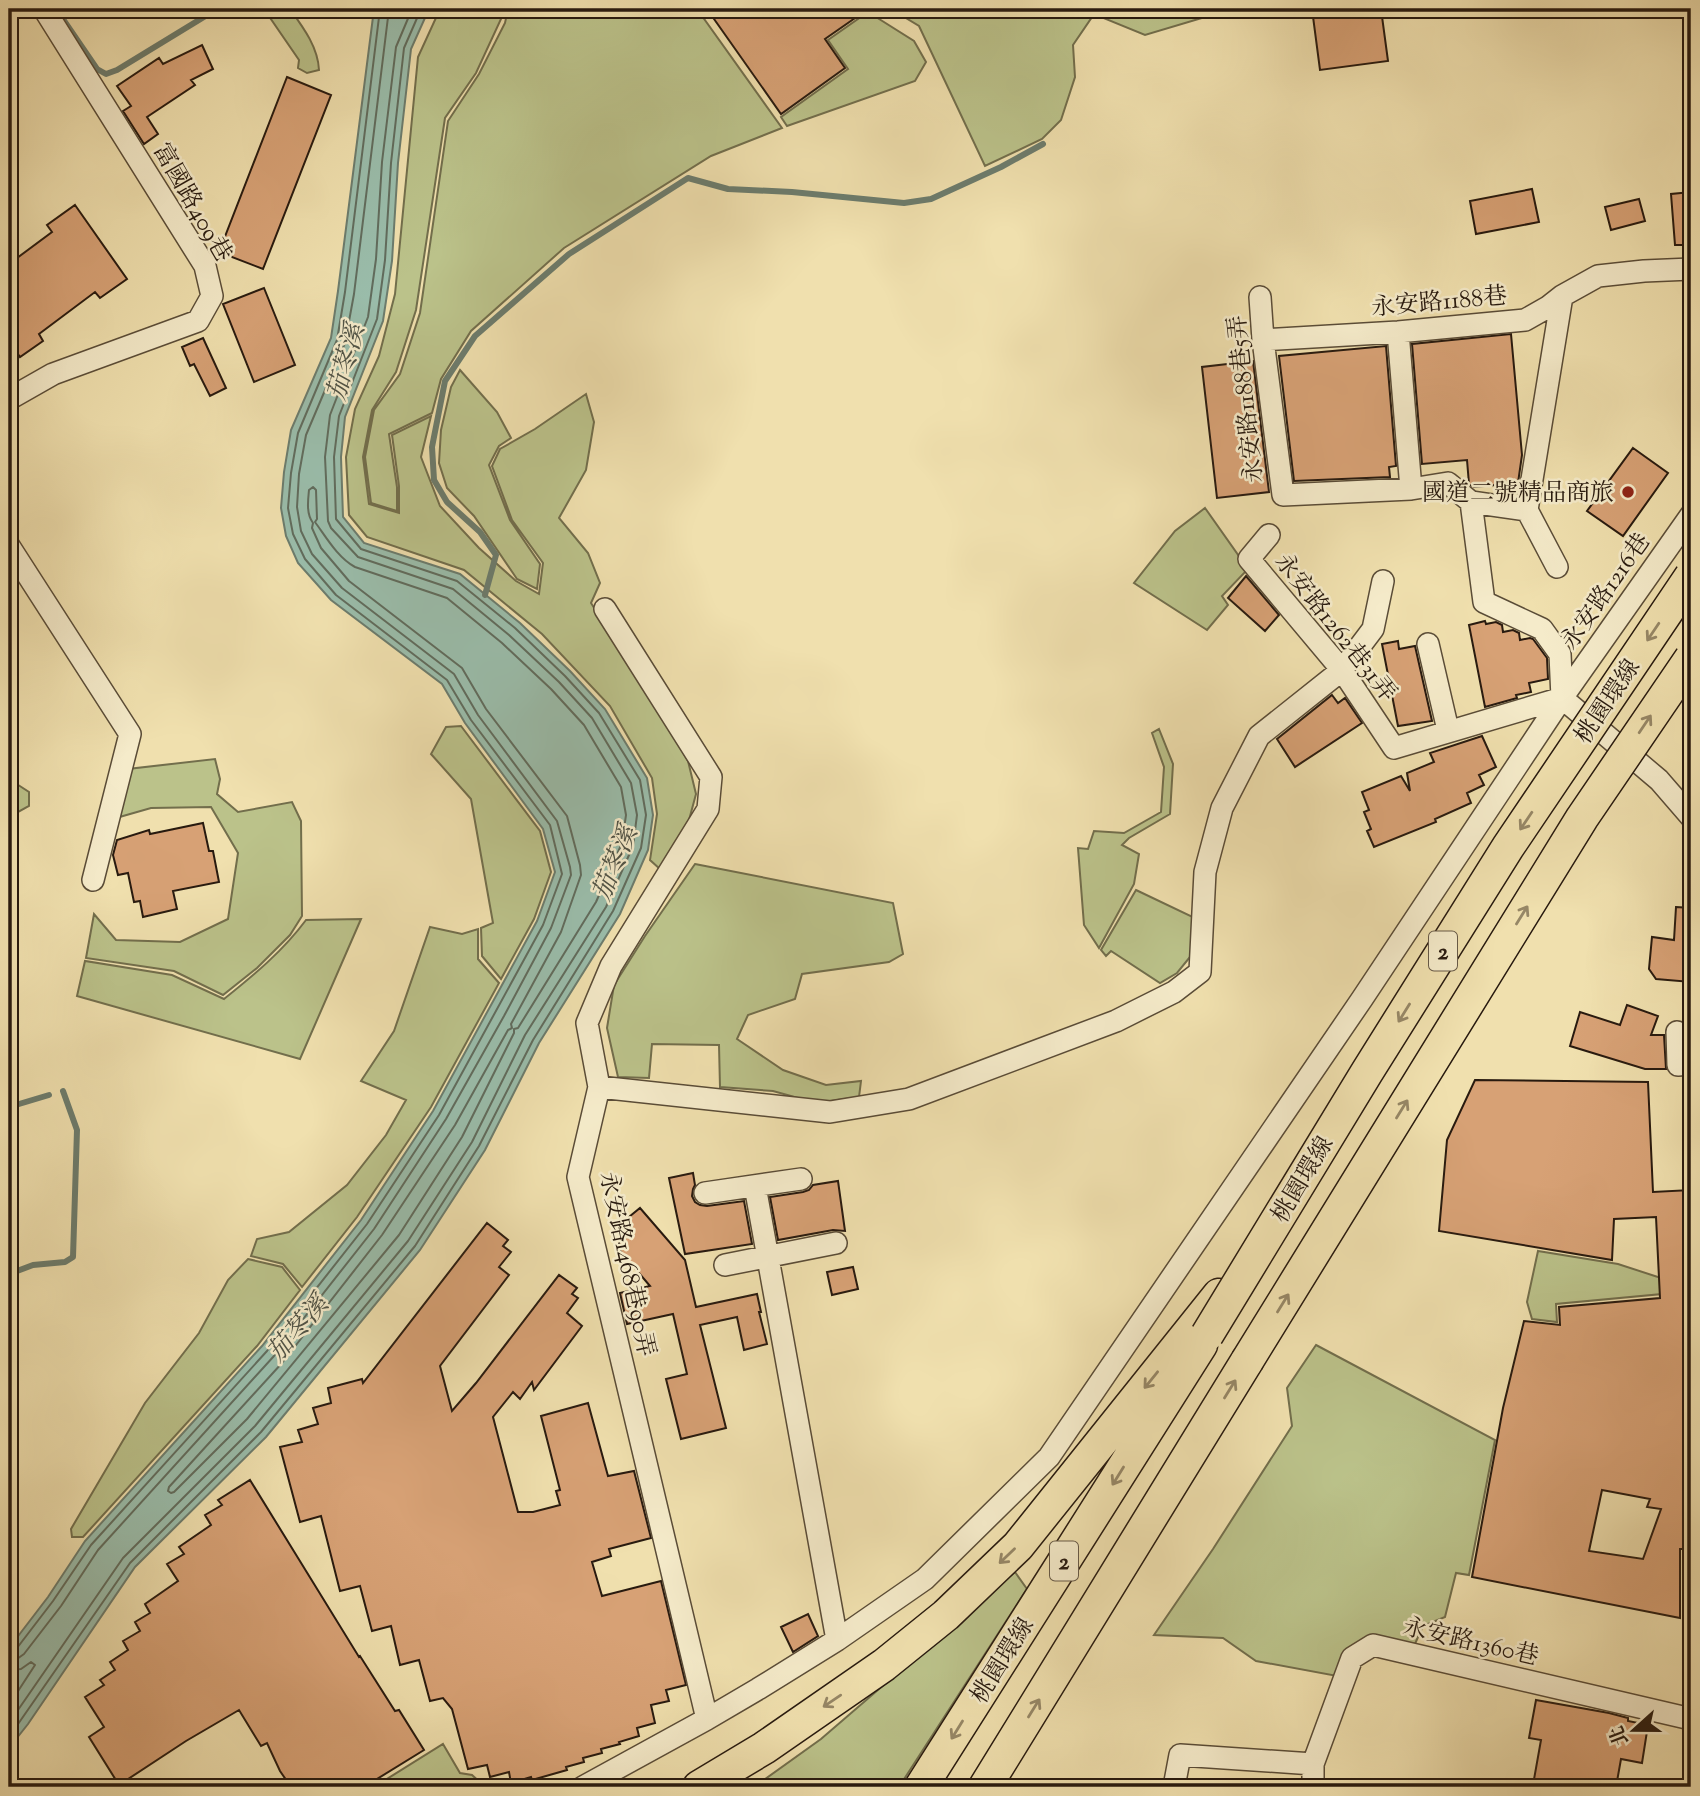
<svg xmlns="http://www.w3.org/2000/svg" width="1700" height="1796" viewBox="0 0 1700 1796" font-family="'Sorts Mill Goudy','Noto Serif TC',serif">
<rect width="100%" height="100%" fill="#f0e0ae"/>
<filter id="stains"><feTurbulence type="fractalNoise" baseFrequency=".00286" numOctaves="4"/><feColorMatrix values="0 0 0 0 .2 0 0 0 0 .09 0 0 0 0 .02 0 0 0 .5 -.17"/></filter>
<radialGradient id="worn" r=".72"><stop offset=".6" stop-color="#630" stop-opacity="0"/><stop offset="1" stop-color="#630" stop-opacity=".3"/></radialGradient>
<!-- green -->
<path fill="#bbc28a" stroke="#726e4c" stroke-width="2" d="M264,9H290C303,27 318,47 319,70L307,73L298,68L299,60Z
M440,9H503L501,19L476,73L445,118L416,310L396,372L372,410L363,457L369,504L399,513V486L392,435L431,416L421,457L440,506L479,548L516,581L539,594L543,563L512,520L492,466L500,449L535,429L586,394L594,422L586,470L559,518L588,553L600,583L591,603L660,712L688,761L696,794L689,820L661,870L650,860L657,814L652,778L610,706L542,634L464,570L367,537L349,515L346,457L355,409L379,356L395,294L418,57Z
M508,9H610L620,14L635,9H697L782,128L711,156L564,248L471,331L441,379L432,413L389,434L397,487V511L371,503L365,457L374,410L400,374L420,313L448,121L479,74L505,23Z
M891,9H1084L1092,17L1073,45L1075,77L1061,120L1042,139L985,166L919,26Z
M1090,9H1232L1145,35L1096,15Z
M868,12L914,41L926,62L915,81L787,126L781,117L848,69L828,40Z
M460,370L497,412L511,438L499,446L489,465L510,520L540,564L537,589L517,579L474,516L447,488L439,463L441,430L451,387Z
M1205,508L1248,569L1222,596L1228,605L1207,630L1134,583L1175,531Z
M461,726L540,831L551,872L534,919L501,979L482,956L481,928L493,923L471,799L431,754L446,727Z
M1159,729L1173,764L1170,814L1129,838L1122,845L1139,854L1134,884L1099,948L1084,925L1078,848L1088,849L1094,831L1124,833L1161,812L1164,767L1152,733Z
M215,759L220,779L217,794L238,812L292,802L301,821L302,916L290,935L257,968L223,995L174,971L86,958L94,914L116,940L180,942L228,919L238,853L211,807L151,808L116,818L128,769Z
M9,779L29,792V806L9,817Z
M695,864L893,903L903,954L889,962L802,974L795,999L748,1015L737,1039L783,1070L826,1085L861,1081L859,1097L816,1103L773,1091L720,1087L719,1045L652,1044L649,1078L618,1077L607,1028L614,985L645,936Z
M1136,890L1197,919L1194,952L1177,973L1160,983L1111,951L1106,956L1101,950Z
M361,919L300,1059L77,996L85,961L172,975L224,999C254,975 283,951 306,920Z
M430,927L462,934L478,929V959L499,983L431,1107L357,1217L302,1287L283,1264L251,1256L257,1239L289,1232L347,1185L386,1135L406,1100L361,1081L394,1031Z
M1538,1251L1618,1264L1661,1278L1662,1294L1556,1304L1557,1322L1532,1319L1527,1302Z
M248,1259L282,1267L300,1290L257,1346L83,1537H72L71,1529L145,1403L199,1333L228,1280Z
M1316,1345L1495,1440L1469,1575L1456,1573L1445,1617L1423,1626L1414,1646L1370,1637L1337,1676L1256,1661L1223,1638L1154,1635L1213,1549L1292,1426L1287,1388Z
M1015,1572L1027,1589L899,1787H754L821,1739Z
M443,1744L460,1773L472,1775L482,1784L511,1787H374Z"/>
<!-- water -->
<path fill="#9abdab" stroke="#6c7c6d" stroke-width="2" d="M374,9H429L411,49L398,163L392,261L383,321L345,417L341,457L343,517L364,543L460,574L520,623L570,671L605,709L647,778L653,815L648,850L620,914L539,1043L485,1150L420,1250L266,1437L135,1567L28,1724L9,1748V1648L48,1597L85,1541L262,1346L361,1220L433,1111L537,921L555,872L543,829L465,723L442,684L331,600L298,563L286,536L281,508L284,472L291,430L331,338L338,291Z"/>
<g fill="none" stroke-linecap="round" stroke-linejoin="round">
<!-- shore -->
<path stroke="#616c5d" stroke-width="2" d="M313,487L316,490L317,519L315,522C326,537 338,558 355,567L447,598L502,643L551,689L584,725L621,787L626,815L622,843L596,902L518,1028L514,1029V1033L462,1137L399,1235L247,1419L174,1492L171,1493L168,1491L169,1487L282,1363L382,1235L455,1125L508,1030L512,1028L511,1024L561,932L581,875L580,865L567,816L486,709L462,668L349,581L321,548L312,528L313,523C306,514 308,500 309,490Z
M9,1651H14L17,1648L53,1601L91,1545L267,1351L367,1224L439,1115L543,925L562,874L550,825L471,720L447,680L336,595L305,559L293,534L288,508L291,473L298,433L337,340L345,292L380,9
M9,1660L17,1659L24,1654L61,1606L98,1550L274,1356L374,1229L446,1119L504,1016L551,928L571,875L570,867L557,821L478,715L454,674L342,588L312,554L301,531L297,507L299,474L306,435L345,343L354,294L389,9
M9,1670L21,1669L31,1662L35,1665L9,1705
M9,1723L123,1558L255,1426L408,1241L472,1142L525,1035L606,907L633,846L637,815L631,783L592,718L559,682L509,635L453,589L358,557L331,528L328,521L325,457L330,415L368,317L376,259L382,162L396,47L412,9
M9,1737L130,1563L261,1432L415,1246L479,1146L533,1040L613,911L641,848L646,815L640,780L599,713L565,676L515,628L457,581L361,549L336,519L334,457L339,416L377,319L385,260L391,163L404,48L421,9"/>
<!-- stream -->
<path stroke="#6c7c6d" stroke-width="6" d="M56,9L97,69L106,74L117,70L217,9
M485,595L496,555L480,532L447,502L434,480L432,447L445,381L475,336L569,254L688,178L728,189L792,192L904,203L931,199L1001,167L1043,144
M9,1107L49,1095
M9,1274L33,1265L65,1262L73,1257L77,1130L63,1091"/>
</g>
<!-- building -->
<path fill="#d7a175" stroke="#281a0f" stroke-width="2" fill-rule="evenodd" d="M707,9H868L825,39L845,68L781,114Z
M1312,9H1381L1388,61L1320,70Z
M202,45L213,69L191,80L195,85L147,117L158,134L144,144L123,111L131,106L117,86L159,58L163,64Z
M287,77L331,95L263,269L219,252Z
M1532,189L1539,222L1476,234L1470,201Z
M1691,192V245H1675L1671,194Z
M1639,199L1645,221L1611,230L1605,207Z
M75,205L127,279L100,298L95,292L39,334L43,341L20,357L9,341V264L52,232L47,225Z
M264,288L295,365L254,382L223,304Z
M1511,334L1522,455L1518,483L1474,487L1469,484L1467,460L1422,464L1412,344Z
M203,338L226,388L210,396L194,364L190,366L182,347Z
M1386,346L1396,466L1389,467L1390,477L1294,481L1279,356Z
M1253,361L1269,492L1217,498L1202,367Z
M1633,448L1668,473L1623,536L1587,511Z
M1246,576L1279,615L1265,631L1228,598Z
M1485,621L1486,624L1496,622L1502,625L1503,632L1513,630L1519,633L1520,640L1530,638L1533,639L1547,658L1548,679L1529,683L1531,692L1516,695L1517,698L1485,707L1469,625Z
M1398,641L1399,649L1415,646L1432,721L1398,726L1382,644Z
M1332,695L1338,703L1345,698L1362,723L1295,767L1277,739Z
M1482,736L1496,767L1479,775L1484,785L1467,793L1471,803L1435,819L1436,822L1374,847L1367,831L1371,829L1364,812L1369,810L1362,792L1401,776L1410,791L1407,773L1434,762L1430,753Z
M203,823L209,851H213L219,882L173,891L177,909L143,917L140,901L134,902L128,873L118,875L113,855L117,840L149,830L150,834Z
M1676,907L1691,908V982L1656,979L1649,969L1652,937L1674,940Z
M1627,1005L1658,1016L1651,1035H1664L1666,1069H1645L1570,1046L1580,1012L1620,1025Z
M1475,1080L1648,1082L1653,1192L1691,1190V1549H1680V1618L1472,1577L1503,1408L1524,1321L1560,1325L1559,1307L1660,1298L1656,1217L1614,1219L1612,1260L1439,1231L1447,1140ZM1602,1490L1650,1499L1647,1507L1661,1509L1643,1559L1589,1551Z
M693,1173L695,1185L693,1189L692,1196L695,1202L700,1205L707,1206L744,1201L752,1244L685,1254L669,1178Z
M838,1181L845,1231L833,1230L778,1240L770,1197L803,1192L809,1190L813,1185Z
M640,1208L685,1260L696,1307L757,1294L761,1312H759L767,1344L744,1350L737,1317L700,1325L726,1428L681,1439L666,1379L687,1374L673,1314L627,1324L620,1293L650,1286L616,1246L633,1231L624,1221Z
M487,1223L508,1240L503,1246L511,1252L499,1267L509,1275L440,1366L452,1411L476,1383L559,1275L577,1288L572,1294L578,1298L567,1313L582,1326L534,1390L532,1382L520,1399L513,1392L493,1417L518,1512H533L560,1505L556,1491L560,1490L541,1416L588,1403L608,1476L634,1471L651,1538L609,1549L611,1556L592,1562L602,1596L661,1581L686,1685L666,1690L669,1701L651,1705L655,1723L637,1728L639,1736L619,1742L620,1744L601,1749L602,1753L583,1758L584,1762L566,1767L567,1770L532,1780L531,1777L511,1783L509,1772L490,1777L487,1765L468,1769L452,1709L443,1698L430,1701L419,1660L400,1665L391,1626L372,1631L360,1586L340,1591L321,1516L300,1522L280,1447L302,1442L298,1430L318,1424L313,1408L331,1403L328,1388L362,1379L363,1383Z
M853,1267L858,1289L832,1295L827,1272Z
M250,1480L359,1657L360,1656L395,1711L399,1710L424,1750L364,1787H291L280,1771L267,1743L261,1746L239,1710L186,1741L119,1785L89,1737L104,1727L85,1697L104,1685L100,1680L115,1670L110,1662L128,1650L123,1641L140,1631L135,1622L150,1613L145,1604L178,1581L167,1564L184,1554L179,1547L211,1525L205,1515L222,1505L218,1500Z
M808,1614L818,1636L793,1652L781,1627Z
M1536,1700L1609,1713L1628,1718V1721L1648,1725L1642,1763L1621,1759L1616,1787H1549L1533,1785L1541,1740L1529,1738Z"/>
<g fill="none" stroke-linecap="round" stroke-linejoin="round">
<!-- minor casing -->
<g stroke="#5a4c37" stroke-width="24">
<path id="minor" d="M1260,297L1263,340L1283,495L1411,489L1448,483L1471,502L1527,510L1557,567
M1398,332L1411,489
M1263,340L1398,332L1525,320L1548,307L1562,296L1598,276L1644,271L1691,269
M9,399L53,374L198,321L212,296L205,266L44,9
M1471,502L1484,602L1542,629L1560,654L1562,698L1659,780L1691,817
M1527,510L1562,296
M1269,535L1249,559L1342,670L1394,748L1562,698
M9,546L130,734L93,880
M1428,644L1448,730
M1677,1032L1678,1065L1691,1064
M599,1087L830,1112L909,1099L1116,1021L1174,992L1200,972L1205,872L1222,808L1259,736L1342,670L1373,629L1383,581
M755,1186L837,1640
M705,1193L801,1179
M725,1265L836,1243
M707,1719L758,1689L837,1640L925,1579L1049,1457L1362,999L1562,698L1691,515
M583,1787L707,1719L578,1177L599,1087L587,1023L611,966L708,809L711,777L605,609
M1174,1787L1180,1755L1313,1764
M1313,1787V1764L1352,1658L1373,1645L1691,1719"/>
</g>
<!-- highway casing -->
<g stroke="#281a0f" stroke-width="35">
<path id="highway" d="M699,1787L764,1748L884,1665L946,1615L1018,1546L1219,1295
M921,1787L1201,1345
M985,1787L1247,1361"/>
</g>
<!-- minor -->
<use href="#minor" stroke="#f5ebca" stroke-width="21"/>
<!-- highway -->
<use href="#highway" stroke="#f0e0ae" stroke-width="32"/>
<!-- highway-bridge casing -->
<g stroke="#281a0f" stroke-width="35" stroke-linecap="butt">
<path id="highway-bridge" d="M1207,1335L1367,1072L1508,847L1691,576
M1247,1361L1582,818L1691,658"/>
</g>
<!-- highway-bridge -->
<use href="#highway-bridge" stroke="#f0e0ae" stroke-width="32"/>
</g>
<!-- one-way arrows -->
<defs><path id="oneway-shaft" d="M-6 0H5M1.5-3L5.5 0L1.5 3" fill="none" stroke-width="1.6" stroke-linecap="round" stroke-linejoin="round" transform="scale(1.75)"/></defs>
<g stroke="#968766">
<use href="#oneway-shaft" transform="translate(1653 632) rotate(124)"/>
<use href="#oneway-shaft" transform="translate(1645 724) rotate(-56)"/>
<use href="#oneway-shaft" transform="translate(1526 821) rotate(124)"/>
<use href="#oneway-shaft" transform="translate(1522 915) rotate(-58)"/>
<use href="#oneway-shaft" transform="translate(1404 1013) rotate(122)"/>
<use href="#oneway-shaft" transform="translate(1402 1109) rotate(-58)"/>
<use href="#oneway-shaft" transform="translate(1283 1303) rotate(-58)"/>
<use href="#oneway-shaft" transform="translate(1151 1380) rotate(129)"/>
<use href="#oneway-shaft" transform="translate(1230 1389) rotate(-58)"/>
<use href="#oneway-shaft" transform="translate(1118 1476) rotate(122)"/>
<use href="#oneway-shaft" transform="translate(1007 1556) rotate(136)"/>
<use href="#oneway-shaft" transform="translate(832 1701) rotate(146)"/>
<use href="#oneway-shaft" transform="translate(1034 1708) rotate(-58)"/>
<use href="#oneway-shaft" transform="translate(957 1730) rotate(122)"/>
</g>
<!-- markers -->
<circle fill="#8f2418" stroke="#f5ebca" stroke-width="2.5" cx="1628" cy="492" r="7"/>
<g text-anchor="middle" stroke-width="5" stroke-linejoin="round" paint-order="stroke">
<!-- shield labels -->
<g fill="#f5ebca" stroke="#665947" stroke-width="2">
<rect x="1429" y="931.5" width="28" height="39" rx="5"/>
<rect x="1050" y="1541.5" width="28" height="39" rx="5"/>
</g>
<g font-size="23" font-weight="bold" fill="#281a0f">
<text x="1443" y="959">2</text>
<text x="1064" y="1569">2</text>
</g>
<!-- street labels -->
<g font-size="24" fill="#281a0f" stroke="#f5ebca">
<text transform="translate(193 202) rotate(60)" y="8">富國路409巷</text>
<text transform="translate(1439 301) rotate(-5)" y="8">永安路1188巷</text>
<text transform="translate(1245 399) rotate(-96)" y="8">永安路1188巷5弄</text>
<text transform="translate(1605 591) rotate(-55)" y="8">永安路1216巷</text>
<text transform="translate(1336 627) rotate(52)" y="8">永安路1262巷31弄</text>
<text transform="translate(1607 701) rotate(-56)" y="8">桃園環線</text>
<text transform="translate(1302 1179) rotate(-59)" y="8">桃園環線</text>
<text transform="translate(628 1264) rotate(78)" y="8">永安路1468巷90弄</text>
<text transform="translate(1471 1641) rotate(13)" y="8">永安路1360巷</text>
<text transform="translate(1002 1660) rotate(-58)" y="8">桃園環線</text>
</g>
<!-- poi labels -->
<g font-size="24" fill="#281a0f" stroke="#f5ebca" text-anchor="end">
<text x="1614" y="500">國道二號精品商旅</text>
</g>
<!-- water labels -->
<g font-size="26" font-style="italic" fill="#505346" stroke="#f5ebca">
<text transform="translate(345 362) rotate(-75)" y="9">茄苳溪</text>
<text transform="translate(614 863) rotate(-68)" y="9">茄苳溪</text>
<text transform="translate(297 1328) rotate(-49)" y="9">茄苳溪</text>
</g>
</g>
<!-- margin -->
<rect width="1700" height="1796" fill="none" stroke="#f0e0ae" stroke-width="35"/>
<rect x="10" y="10" width="1679" height="1775" fill="none" stroke="#281a0f" stroke-width="3.5"/>
<rect x="18" y="18" width="1665" height="1761" fill="none" stroke="#281a0f" stroke-width="2"/>
<!-- north arrow -->
<g transform="translate(1634 1730) rotate(249)" stroke="#f5ebca" stroke-width="5" paint-order="stroke">
<path d="M0-5L12 26L0 18L-12 26Z" fill="#281a0f"/>
<text y="-10" font-size="19" font-weight="bold" text-anchor="middle" fill="#281a0f">北</text>
</g>
<rect width="100%" height="100%" filter="url(#stains)"/>
<rect width="100%" height="100%" fill="url(#worn)"/>
</svg>
